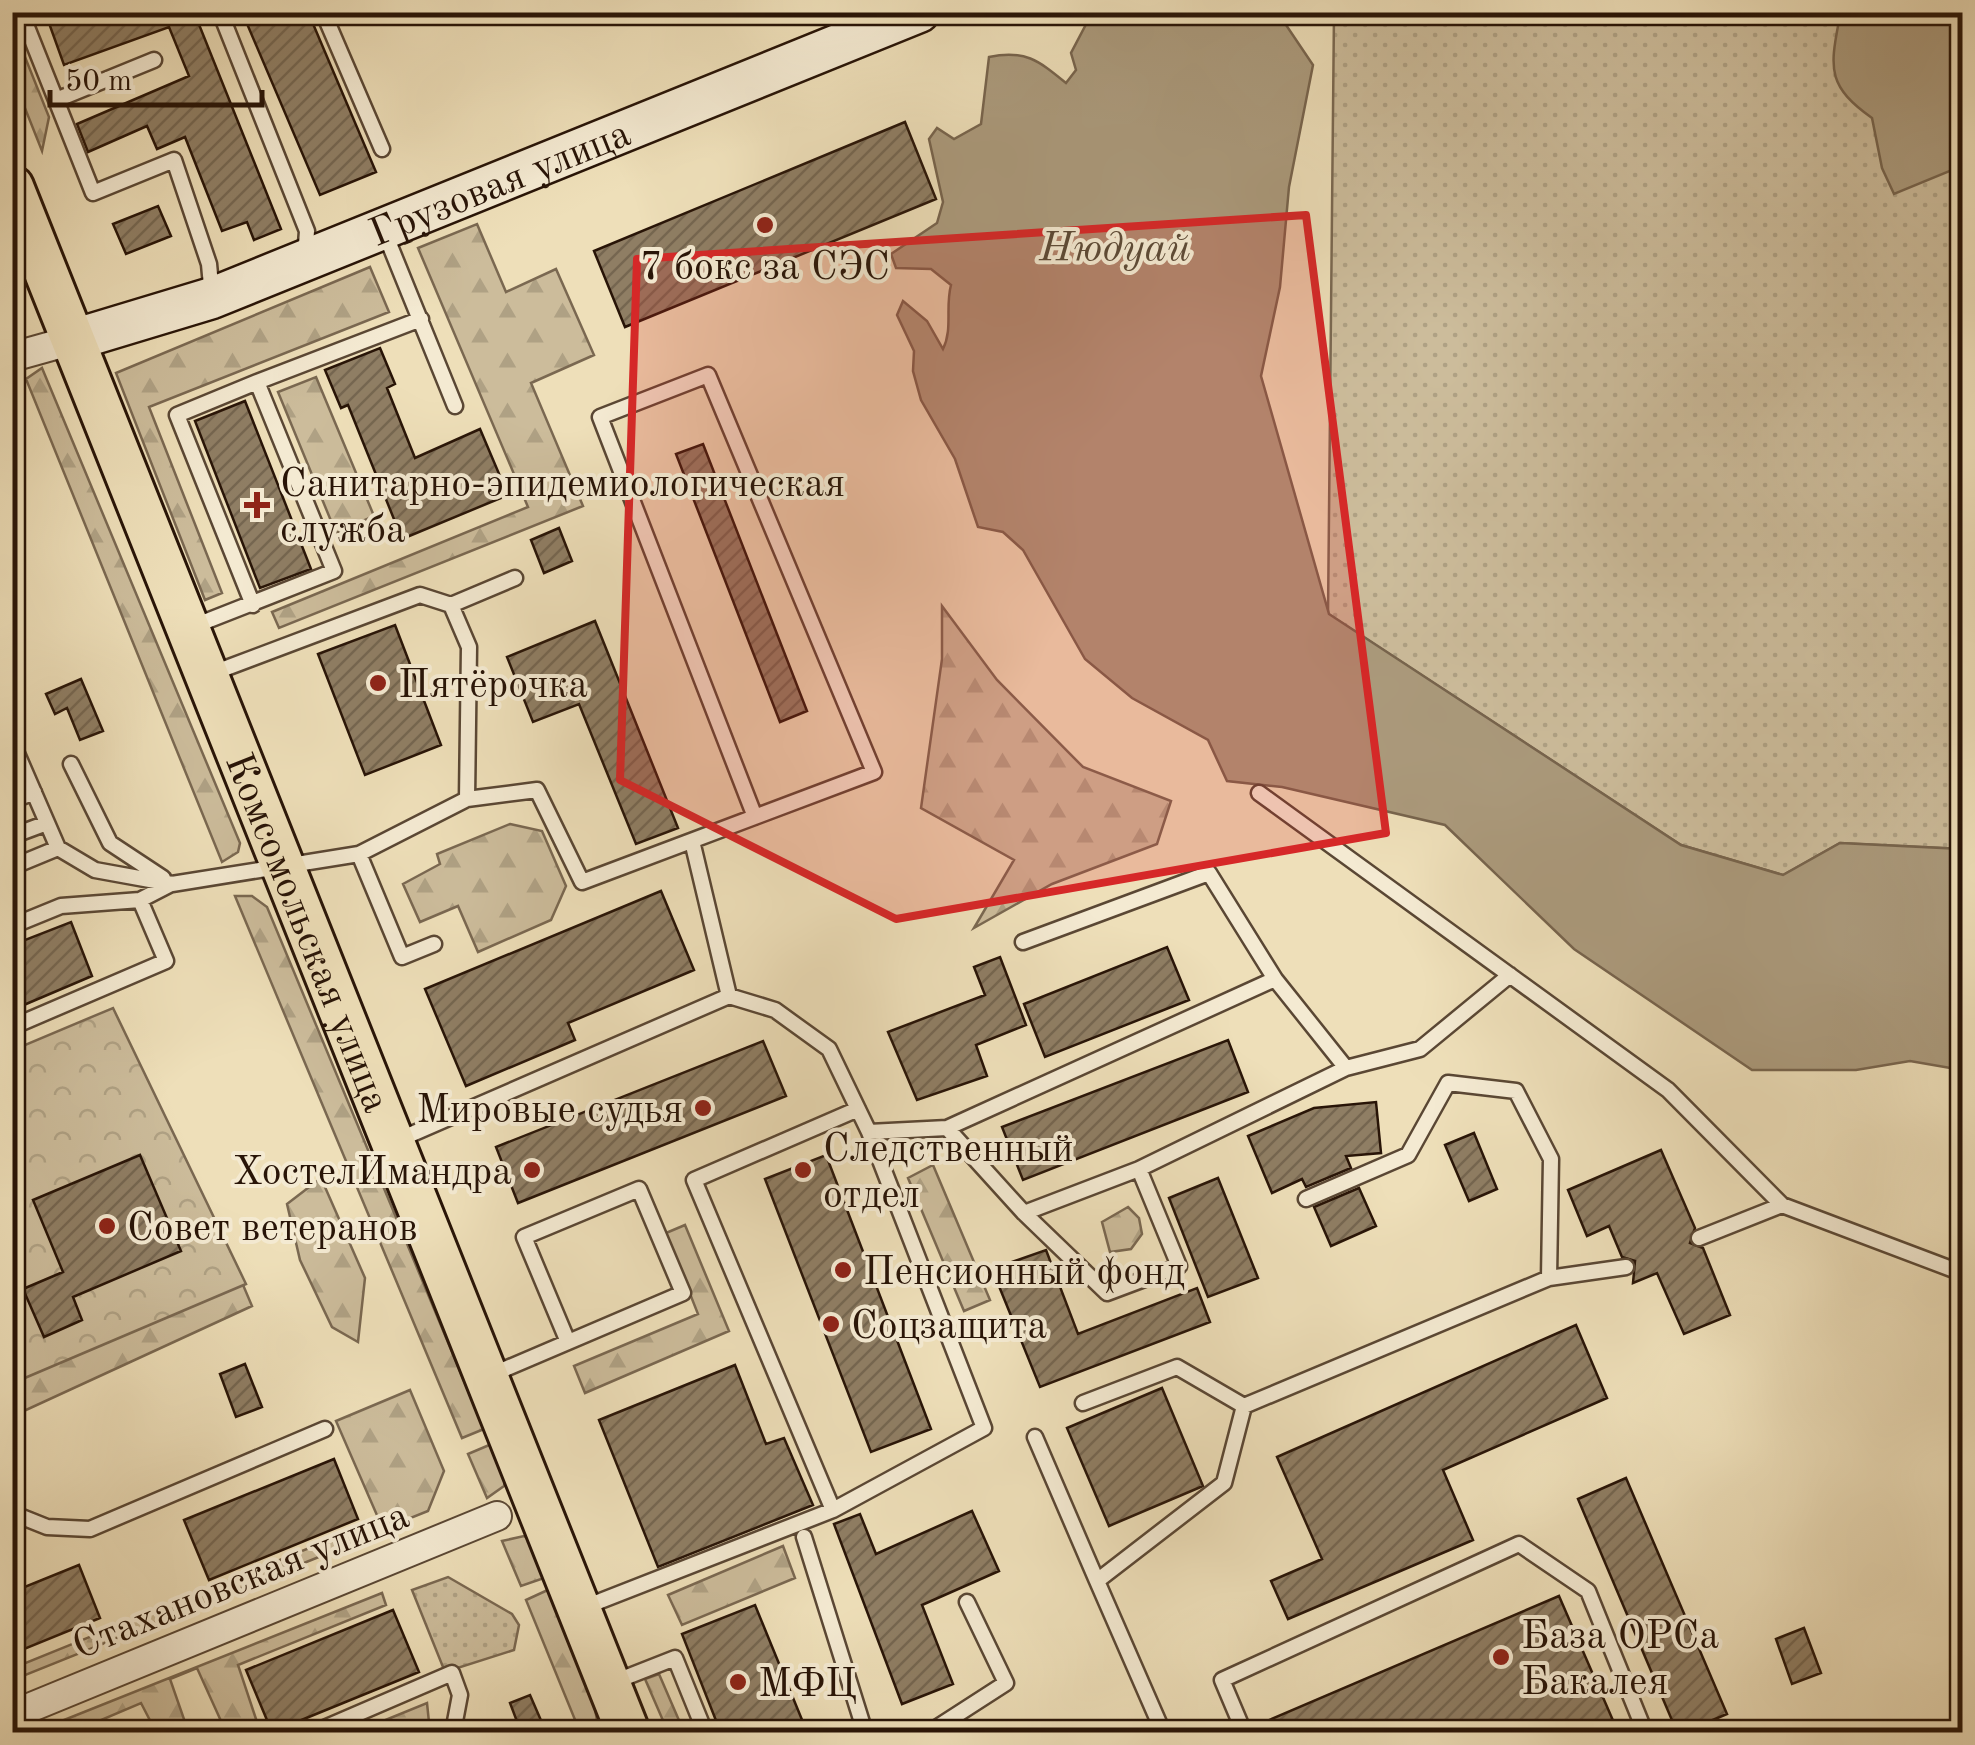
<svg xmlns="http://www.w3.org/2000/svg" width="1975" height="1745" viewBox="0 0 1975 1745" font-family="'Old Standard TT',serif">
<defs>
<pattern id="grass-dots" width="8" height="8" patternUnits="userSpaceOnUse" patternTransform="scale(2.5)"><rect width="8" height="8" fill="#ccbc9b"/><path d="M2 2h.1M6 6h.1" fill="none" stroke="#afa184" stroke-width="1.8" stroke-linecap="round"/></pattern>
<pattern id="forest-firs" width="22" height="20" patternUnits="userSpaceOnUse" patternTransform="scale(2.5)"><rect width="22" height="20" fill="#ccbc9b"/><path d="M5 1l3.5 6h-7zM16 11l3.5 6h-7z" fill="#afa184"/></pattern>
<pattern id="park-crowns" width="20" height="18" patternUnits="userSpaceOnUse" patternTransform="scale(2.5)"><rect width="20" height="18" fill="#ccbc9b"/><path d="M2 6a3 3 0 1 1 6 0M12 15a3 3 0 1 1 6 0" fill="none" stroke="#afa184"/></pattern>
<pattern id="building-hatch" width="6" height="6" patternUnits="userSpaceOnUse" patternTransform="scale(2.5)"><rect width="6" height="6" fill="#8f7e64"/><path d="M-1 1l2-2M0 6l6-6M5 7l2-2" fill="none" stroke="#756650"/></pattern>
</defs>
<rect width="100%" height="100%" fill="#eedfb9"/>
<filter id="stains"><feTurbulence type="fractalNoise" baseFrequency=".002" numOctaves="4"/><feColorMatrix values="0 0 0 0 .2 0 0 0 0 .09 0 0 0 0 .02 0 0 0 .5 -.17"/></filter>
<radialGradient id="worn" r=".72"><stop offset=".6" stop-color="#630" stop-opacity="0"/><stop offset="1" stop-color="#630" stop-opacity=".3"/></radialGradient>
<!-- grass -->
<path fill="url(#grass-dots)" stroke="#7a6851" stroke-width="2.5" d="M1334,13H1962V849L1840,843L1783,875L1681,845L1328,614Z
M448,1577L512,1614L519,1625L514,1650L445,1672L412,1590Z"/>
<!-- forest -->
<path fill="url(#forest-firs)" stroke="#7a6851" stroke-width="2.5" d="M13,27L49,117L42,151L13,78Z
M477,224L506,292L556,269L594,355L531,383L583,506L279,628L272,612L528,507L418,248Z
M370,267L389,312L149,407L222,593L205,600L116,373Z
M42,368L240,843L238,852L222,862L26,379Z
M316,377L374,516L336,533L278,392Z
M942,606L997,680L1083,767L1171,801L1157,844L1052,884L974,928L1014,860L921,808L942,659Z
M510,824L542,831L566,886L551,920L478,952L458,906L420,922L403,884L440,864L437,854Z
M235,896H252L267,907L484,1429L462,1438Z
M933,1165L990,1300L964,1311L908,1178Z
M321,1178L365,1278L358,1342L332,1327L300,1260L287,1204Z
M1128,1207L1139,1218L1142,1234L1131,1249L1110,1252L1102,1222Z
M685,1225L729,1331L585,1393L574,1366L698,1314L666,1233Z
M235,1266L252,1306L13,1416L12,1361Z
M410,1390L444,1471L428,1511L383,1529L336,1421Z
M494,1443L506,1474L504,1486L487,1498L468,1454Z
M356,1529L361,1540L13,1680V1668Z
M524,1536L532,1541L547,1577L521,1586L502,1541Z
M783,1546L795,1578L682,1625L668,1595Z
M552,1588L590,1680L599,1732H580L526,1600Z
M382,1593L386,1605L238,1665L258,1725L245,1732H226L197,1668L170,1679L185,1722L183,1732H156L141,1703L73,1732H34Z
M659,1674L684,1732H668L645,1679Z
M427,1703L430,1732H356Z"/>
<!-- park -->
<path fill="url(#park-crowns)" stroke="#7a6851" stroke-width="2.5" d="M113,1008L246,1284L13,1383V1050Z"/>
<!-- water -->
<path fill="#ab9a7c" stroke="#77644d" stroke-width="2.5" d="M1092,13H1278L1313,65L1289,187L1280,287L1261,376L1329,614L1681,845L1783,875L1840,843L1962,849V1070L1910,1061L1856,1070H1752L1574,949L1445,825L1282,787L1227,781L1208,740L1132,698L1085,659L1023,550L1003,532L978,527L955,459L921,400L913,371L914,351L897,315L903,301L927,321L943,349C953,329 945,307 951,285L931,269L896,268L891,254L937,223L943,202L929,139L937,128L954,139L981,124L989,57C1025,49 1039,61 1066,83L1076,70L1071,53Z
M1863,13H1962V166L1894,194L1882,168L1872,118C1829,87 1829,71 1839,21Z"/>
<!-- building -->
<path fill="url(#building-hatch)" stroke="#281407" stroke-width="2.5" d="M45,12H201L196,17L281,229L254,240L247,222L222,231L185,137L157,149L147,126L88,152L77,124L189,76L169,27L64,65Z
M242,12H308L376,172L320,195Z
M905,122L936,199L625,327L594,251Z
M158,206L171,236L126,254L113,224Z
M380,348L395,384L387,388L415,458L480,429L508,495L402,539L348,405L341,408L325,370Z
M245,401L311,569L260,588L195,421Z
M703,444L807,711L780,722L676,454Z
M559,528L572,561L544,573L531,540Z
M595,621L678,828L636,844L579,704L533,722L507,657Z
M395,625L441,745L365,775L318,654Z
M81,679L103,731L80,740L67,708L55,714L46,694Z
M661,891L694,970L568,1023L575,1040L466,1086L425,989Z
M71,922L92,976L12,1010V945Z
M1167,947L1189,1000L1045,1057L1024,1004Z
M1000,957L1026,1025L976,1045L987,1076L917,1100L888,1032L985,995L974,967Z
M1228,1040L1248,1092L1023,1180L1002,1127Z
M763,1041L786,1096L518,1203L496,1147Z
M1376,1102L1381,1153L1346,1156L1351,1168L1306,1187L1302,1179L1272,1193L1248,1136L1314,1108Z
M1474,1133L1497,1189L1469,1201L1445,1145Z
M1661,1150L1695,1228L1690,1243L1703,1248L1730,1315L1684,1334L1657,1273L1633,1283L1635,1261L1622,1257L1609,1226L1587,1236L1568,1190Z
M140,1155L181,1251L73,1297L82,1320L44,1337L23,1289L63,1272L33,1200Z
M826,1155L931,1429L871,1452L765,1179Z
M1218,1178L1258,1278L1208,1297L1169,1198Z
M1359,1188L1376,1226L1331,1246L1314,1207Z
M1046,1250L1078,1334L1197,1288L1210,1322L1040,1387L992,1269Z
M1576,1325L1607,1398L1443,1470L1473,1540L1288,1619L1271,1581L1322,1559L1277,1457Z
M245,1364L262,1407L236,1417L220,1374Z
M735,1365L766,1444L784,1438L813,1505L658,1567L599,1420Z
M1162,1388L1203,1486L1109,1526L1067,1428Z
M334,1459L358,1519L209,1580L184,1520Z
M1626,1478L1727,1714L1684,1732H1677L1578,1499Z
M972,1511L999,1571L922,1605L953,1684L902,1704L834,1524L860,1514L876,1554Z
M79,1565L100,1618L12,1654V1592Z
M1559,1596L1618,1732H1255L1253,1727Z
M755,1605L807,1732H721L715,1718L682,1634Z
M393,1610L419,1672L272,1732L246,1670Z
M1804,1628L1821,1673L1792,1684L1776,1639Z
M530,1695L546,1732H521L510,1703Z"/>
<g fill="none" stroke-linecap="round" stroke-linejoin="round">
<!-- lane casing -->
<g stroke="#5a4734" stroke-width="19">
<path id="lane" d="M21,12L93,193L174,160L209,264L212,296
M220,12L307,231L305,258
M323,12L382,149
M56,100L154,60
M384,231L455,406
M253,605L177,415L257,382
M194,626L334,571L257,382L421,319
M213,673L420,595L451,605
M12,742L58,848L95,870L172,884L359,854L467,799L469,647L451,605L515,578
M71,764L110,843L163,878
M1259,793L1668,1090L1782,1205
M467,799L537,790L582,882L874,772L708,375L600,417L755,817
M12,801L34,792
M12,836L47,823
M692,841L729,996
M359,854L402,957L434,944
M12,867L58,848
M12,926L61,906L140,900L171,884
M12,1027L166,961L140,900
M1346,1068L1420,1049L1510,975
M947,1128L1024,1213L1107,1293L1179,1266L1139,1169
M869,1132L947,1128L1275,979L1209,873L1023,942
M398,1140L729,996L775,1010L829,1049L869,1132L984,1428L833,1510L585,1607
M1306,1199L1408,1155L1448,1083L1516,1091L1551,1159L1549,1278
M1024,1213L1139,1169L1346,1068L1275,979
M1699,1238L1782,1205L1962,1273
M491,1375L683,1293L639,1189L524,1237L568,1342
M1083,1403L1177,1367L1244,1406
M1035,1437L1097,1581
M833,1510L694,1180L858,1109
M12,1513L47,1527L90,1529L325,1429
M804,1537L865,1732
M614,1682L675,1658L705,1732
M315,1732L452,1673L460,1695L453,1732
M930,1732L1006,1683L967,1602
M1163,1732L1097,1581L1224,1483L1244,1406L1549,1278L1626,1267
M1244,1732L1222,1680L1519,1544L1588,1591L1645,1732"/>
</g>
<!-- street casing -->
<g stroke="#5a4734" stroke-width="32">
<path id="street" d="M12,357L73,340
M12,1715L497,1516"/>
</g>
<!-- secondary casing -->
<g stroke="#281407" stroke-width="45">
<g id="secondary">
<path id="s1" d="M73,340L212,298L919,12"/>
</g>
</g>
<!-- primary casing -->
<g stroke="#281407" stroke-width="48">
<g id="primary">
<path id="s2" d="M12,187L628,1732"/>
</g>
</g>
<!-- lane -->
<use href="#lane" stroke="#f4ead2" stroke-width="14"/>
<!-- street -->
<use href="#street" stroke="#f4ead2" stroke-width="28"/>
<!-- secondary -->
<use href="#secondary" stroke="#f4ead2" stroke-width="40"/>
<!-- primary -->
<use href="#primary" stroke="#eedfb9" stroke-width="42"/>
</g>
<!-- marked area -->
<path fill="#d62828" fill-opacity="0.2" stroke="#d62828" stroke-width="8" stroke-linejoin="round" d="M1306,215L1386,833L896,919L620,780L637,259Z"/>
<!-- markers -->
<g fill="#8f2418" stroke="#f4ead2" stroke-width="4">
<circle cx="765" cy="225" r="10"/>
<path d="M252 490h10v10h10v10h-10v10h-10v-10h-10v-10h10z"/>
<circle cx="378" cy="683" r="10"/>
<circle cx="703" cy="1108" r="10"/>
<circle cx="532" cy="1170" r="10"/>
<circle cx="803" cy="1170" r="10"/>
<circle cx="107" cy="1226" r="10"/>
<circle cx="843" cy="1270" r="10"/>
<circle cx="831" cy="1324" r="10"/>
<circle cx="1501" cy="1657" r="10"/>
<circle cx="738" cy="1682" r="10"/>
</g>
<g text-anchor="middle" stroke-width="8" stroke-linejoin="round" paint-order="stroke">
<!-- street labels -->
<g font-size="40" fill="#281407" stroke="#f4ead2">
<text dy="14" stroke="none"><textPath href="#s1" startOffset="455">Грузовая улица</textPath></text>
<text dy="14" stroke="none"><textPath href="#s2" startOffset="802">Комсомольская улица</textPath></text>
<text transform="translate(240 1579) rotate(-22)" y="14">Стахановская улица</text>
</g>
<!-- poi labels -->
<g font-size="40" fill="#281407" stroke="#f4ead2" text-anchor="start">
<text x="765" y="279" text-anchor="middle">7 бокс за СЭС</text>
<text x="280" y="496">Санитарно-эпидемиологическая<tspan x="280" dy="46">служба</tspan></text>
<text x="398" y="697">Пятёрочка</text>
<text x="683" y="1122" text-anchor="end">Мировые судья</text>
<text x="823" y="1161">Следственный<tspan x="823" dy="46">отдел</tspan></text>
<text x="512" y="1184" text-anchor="end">ХостелИмандра</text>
<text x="127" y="1240">Совет ветеранов</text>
<text x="863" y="1284">Пенсионный фонд</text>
<text x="851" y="1338">Соцзащита</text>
<text x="1521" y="1648">База ОРСа<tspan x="1521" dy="46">Бакалея</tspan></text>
<text x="758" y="1696">МФЦ</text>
</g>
<!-- water labels -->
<g font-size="42" font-style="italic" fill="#5c4a36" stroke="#f4ead2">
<text x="1115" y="261">Нюдуай</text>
</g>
</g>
<!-- margin -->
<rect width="1975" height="1745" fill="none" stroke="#eedfb9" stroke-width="50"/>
<rect x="15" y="15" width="1945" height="1715" fill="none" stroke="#281407" stroke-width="5"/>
<rect x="25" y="25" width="1925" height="1695" fill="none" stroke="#281407" stroke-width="2.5"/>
<!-- scale -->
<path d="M50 90v15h212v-15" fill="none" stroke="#281407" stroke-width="5"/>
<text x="65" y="90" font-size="30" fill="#281407" stroke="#f4ead2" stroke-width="8" paint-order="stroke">50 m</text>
<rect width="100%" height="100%" filter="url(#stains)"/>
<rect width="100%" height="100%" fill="url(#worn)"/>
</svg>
